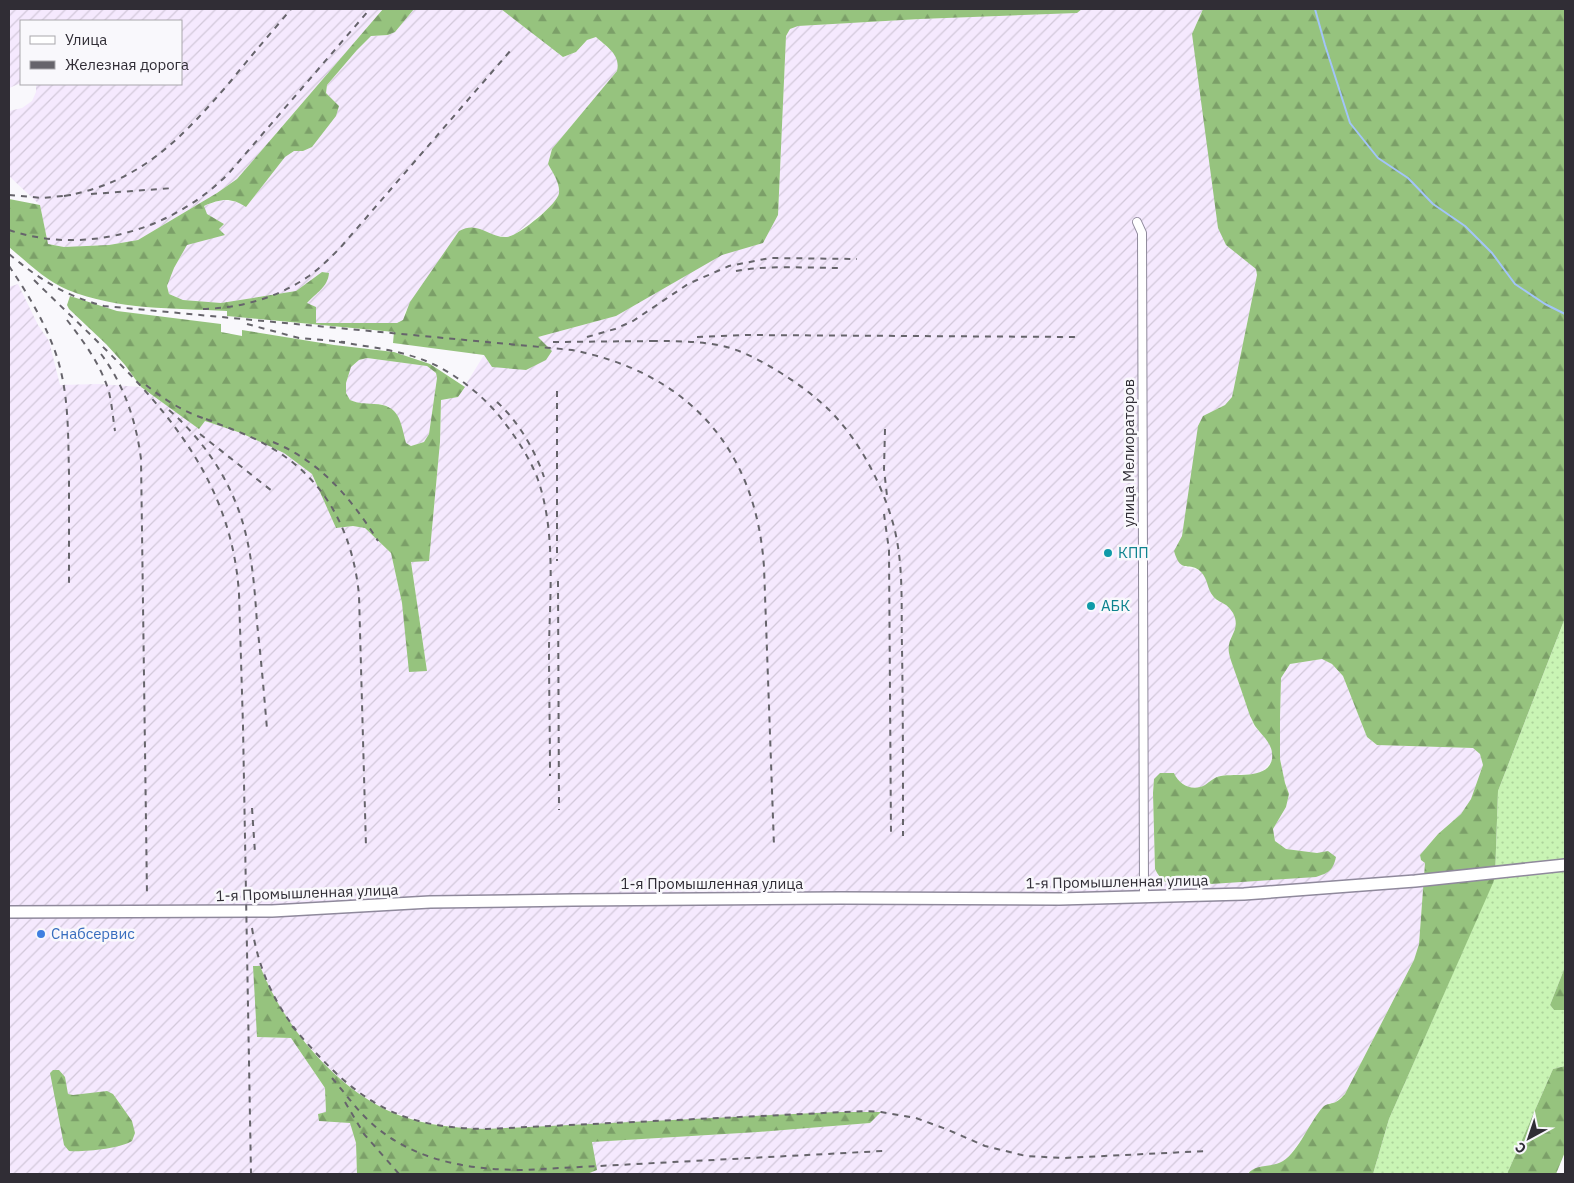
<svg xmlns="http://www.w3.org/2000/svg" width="1574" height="1183" viewBox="0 0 1574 1183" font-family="'IBM Plex Sans',sans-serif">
<defs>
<pattern id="industrial-furrows" width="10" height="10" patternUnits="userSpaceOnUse" patternTransform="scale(1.25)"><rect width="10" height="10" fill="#f5e9fe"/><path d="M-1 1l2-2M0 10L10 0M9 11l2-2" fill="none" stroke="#d2c8da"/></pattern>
<pattern id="grass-dots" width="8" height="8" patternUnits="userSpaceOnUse" patternTransform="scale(1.25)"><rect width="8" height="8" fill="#c9f4b4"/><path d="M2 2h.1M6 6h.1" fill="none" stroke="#add29b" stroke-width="1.8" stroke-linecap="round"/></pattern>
<pattern id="forest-firs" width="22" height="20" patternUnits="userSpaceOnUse" patternTransform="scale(1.25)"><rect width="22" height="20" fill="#96c37e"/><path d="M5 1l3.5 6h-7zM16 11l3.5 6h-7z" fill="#7b9f68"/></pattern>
</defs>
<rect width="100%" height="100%" fill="#f9f8fc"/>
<!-- industrial -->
<path fill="url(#industrial-furrows)" d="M9,9H383L237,179L217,193L138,240L109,245L64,247L48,244L40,205L9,176V111L22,108L32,101L36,92V84H181V21H21V83L9,88Z
M414,9H501L563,57L576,52L587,40L596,37L616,55L619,63L617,71L552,149L548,164L557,180L559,192L558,198L549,208L515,234L508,237L499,236L405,311L403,320L397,323H316L307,303L315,295L329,273L322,272L296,291L221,303L183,300L169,294L167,286L174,268L187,245L219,229L224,224L206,214L204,206L221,200L239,202L246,207L285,157L294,151H303L339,106L326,93L327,85L357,50L371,36L388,35L395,32Z
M1082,9H1203L1192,34L1250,262L1256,269L1257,275L1232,397L1225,405L1203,416L1182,537L1178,543L1182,566L1199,570L1205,576L1212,595L1217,601L1224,602L1232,611L1237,622L1236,628L1229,642V653L1250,716L1254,726L1264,736L1272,747V761L1264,770L1255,774L1224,775L1215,777L1206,785L1198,788L1188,787L1177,780H1154L1153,793L1155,869L1159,878L1328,851L1317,853L1286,849L1275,841L1273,829L1286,807L1289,794L1285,783L1280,759V717L1281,678L1290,664L1322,659L1332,664L1343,676L1367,737L1377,745L1473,748L1480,754L1483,765L1471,799L1461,814L1438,834L1420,855L1421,860L1425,863L1419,944L1414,960L1345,1094L1334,1103H1329L1286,1160L1279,1164L1254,1169L1249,1172L1248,1174H587L597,1170L591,1142L758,1132L870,1123L880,1112L486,1129L462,1128L429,1123L398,1114L379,1106L357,1092L338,1077L319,1058L292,1026L273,996L260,966L257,1037L291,1038L325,1088L326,1112L350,1122L356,1143L357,1174H9V287L18,284L38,325L49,341L60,385L99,384L141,387L199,429L205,421L241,433L284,453L312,474L336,528L353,526L365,528L391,553L402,603L427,671L411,561H429L440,442L441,400L458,397L484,355L492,367L538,337L616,316L722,254L763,243L778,215L786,36L790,29L797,26L920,19L1077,13Z
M367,358L427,366L436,373L437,378L429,434L424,442L411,446L406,443L390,407L381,404H361L350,400L346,393V383L351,367L359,360Z"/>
<!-- grass -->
<path fill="url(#grass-dots)" d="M1565,618V967L1550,1005L1554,1010H1565V1066L1553,1069L1507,1174H1373L1389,1119L1495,877L1498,791Z"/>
<!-- forest -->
<path fill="url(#forest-firs)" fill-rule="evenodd" d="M383,9H414L395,32L388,35L371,36L357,50L327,85L326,93L339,106L336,116L312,147L303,151H294L285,157L246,207C230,197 221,199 204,206L207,214L224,224L219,229L225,235L187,245L174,268L167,286L169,294L183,300L221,303L296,291L322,272L329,273C328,287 316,293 307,303L316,307V323H397L403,320L410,302L459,231C479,220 488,238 507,237C518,236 558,204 559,193C560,183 553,173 548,164L552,149L617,71C621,55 607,47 596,37L587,40L576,52L563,57L501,9H1082L1077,13L920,19L798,26L790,29L786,36L778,215L763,243L722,255L616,316L538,337L552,351L546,360L526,370L492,367L484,355L393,343L394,332L227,316V311C174,308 117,310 68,290C46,281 27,262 9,247V199L40,205L48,244L64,247L109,245L138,240L217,193L237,179Z
M1203,9H1565V618L1498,791L1495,877L1493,883L1389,1119L1373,1174H1248C1255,1163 1273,1168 1283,1161C1299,1151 1310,1121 1323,1107C1326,1104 1329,1104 1333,1103C1338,1102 1342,1097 1345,1094L1414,960L1419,944L1425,863L1421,860L1420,855L1438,834L1461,814L1471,799L1483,765L1480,754L1473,748L1377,745L1367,737L1343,676L1332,664L1322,659L1290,664L1281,678L1280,717V759L1285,783L1289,794L1286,807L1273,829L1275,841L1286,849L1317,853L1328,851L1336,857C1333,871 1328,873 1316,877L1180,886C1167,885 1161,881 1155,869L1153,793L1154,779L1160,773H1174C1179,785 1193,792 1205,785C1211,781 1214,777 1221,776C1236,773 1268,780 1272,759C1274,744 1263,737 1255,726C1253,723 1252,719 1250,716C1245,701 1240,686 1235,672C1233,666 1230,659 1229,653C1226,636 1242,631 1233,613C1226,601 1219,604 1213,596C1207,589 1208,579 1201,572C1190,560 1181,576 1174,551L1182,536L1198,426L1203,416L1225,405L1232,397L1257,275L1256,269L1226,245L1218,228L1192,34Z
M70,296L117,311L221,324V332L242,336V330L334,345L394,352L430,364L465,387L458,397L441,400L440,442L429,561L411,562L427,671L409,672L402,603L391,553L365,528L353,526L336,528L312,474L284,453L241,433L205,421L199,429L141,387L125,365L106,344L69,309L67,305ZM367,358L427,366L436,373L437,378L429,434L424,442L411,446L406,443C400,421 400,405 374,404C363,403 360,404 350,400L346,393V383L351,367L359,360Z
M253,966H260C281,1020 327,1078 379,1106C411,1124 450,1128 486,1129L836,1112H881L870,1123L758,1132L592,1142L597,1170L587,1174H357L356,1143L350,1123L319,1121L318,1114L326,1112L325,1088L291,1038L257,1037Z
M1565,967V1010H1554L1550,1005Z
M1565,1066V1152L1556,1174H1507L1553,1069Z
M53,1070H59L65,1077L68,1094L73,1095L107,1091L113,1094L132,1121L135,1133L132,1141C119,1149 84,1152 69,1151L64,1145L50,1073Z"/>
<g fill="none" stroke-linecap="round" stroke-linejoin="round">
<!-- stream -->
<path stroke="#a2c4f9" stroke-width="2" d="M1315,9L1325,45L1350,123L1378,158L1408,178L1433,204L1465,226L1492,253L1515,284L1545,304L1565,314"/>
<!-- minor casing -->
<g stroke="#8f899c" stroke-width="10">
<path id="minor" d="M1137,222L1142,233L1144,896"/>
</g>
<!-- secondary casing -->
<g stroke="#8f899c" stroke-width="14">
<path id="secondary" d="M9,912L272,911L430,902L573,900L841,898L1059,899L1244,894L1415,881L1565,865"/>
</g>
<!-- minor -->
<use href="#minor" stroke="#fff" stroke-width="8"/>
<!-- secondary -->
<use href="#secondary" stroke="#fff" stroke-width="11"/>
<!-- rail -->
<path stroke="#66646b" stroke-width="2" stroke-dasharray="6 6" stroke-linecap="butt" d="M91,194L174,188
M9,195L43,198L71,195
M64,196C140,183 182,138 230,82C250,57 271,33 291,9
M9,230C86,256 173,230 229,173L370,9
M9,254C39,279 65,296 104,306L572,350C689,373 756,449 764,567L774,846
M9,266C28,294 46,324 57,357C69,395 68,434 69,474C69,511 69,548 69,585
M736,271C769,265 806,268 841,268
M34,280C128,373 230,452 239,594L243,726L251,1174
M203,309C241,308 277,298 309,276C320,268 330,258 340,248L511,50
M67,320C84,342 101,365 109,392C112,405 113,418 115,431
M247,324L299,338L345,342
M587,337L615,329L633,321L688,284L729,266L770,258L857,259
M697,337L745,335L1075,337
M652,341C675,341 700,341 723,346C744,351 763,362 781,373C797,383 812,394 826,407C858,437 883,485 894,527C904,566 901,608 902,648C903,710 903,773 903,836
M339,342C370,347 401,350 431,363C459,376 486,398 504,422C517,439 529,457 537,477C556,529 550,592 549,647C549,690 550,733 550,776
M553,342L657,341
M101,354C124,385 136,420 141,459L147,895
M146,385C166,401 187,414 212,421
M557,391V561
M497,402C518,421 535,450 544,477
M169,410C206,442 235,487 246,535C253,564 255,594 257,623C261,658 264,694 267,729
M206,419C228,428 250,435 270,447C326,479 353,533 359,595L366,847
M885,429L884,469L887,496
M200,434L272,491
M273,442C321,462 351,498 378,541
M884,514L889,550L891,836
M558,581L559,810
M252,808L255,853
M252,928C258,966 272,999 296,1030
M292,1026C352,1096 391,1128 486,1129L866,1111L881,1112L916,1118L946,1129L985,1146L1026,1156L1063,1158L1207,1151
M332,1078C344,1092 354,1106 367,1119C409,1160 467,1170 523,1170L883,1151
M345,1102L364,1134L399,1174"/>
</g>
<!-- markers -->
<g fill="#0f9aa8" stroke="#f9f8fc" stroke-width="2">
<circle cx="1108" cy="553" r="5"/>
<circle cx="1091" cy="606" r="5"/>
</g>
<circle fill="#3f7fe0" stroke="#f9f8fc" stroke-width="2" cx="41" cy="934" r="5"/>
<g text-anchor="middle" stroke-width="5" stroke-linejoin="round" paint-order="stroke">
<!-- street labels -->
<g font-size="15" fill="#302d35" stroke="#f9f8fc">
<text transform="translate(1129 453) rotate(-90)" y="5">улица Мелиораторов</text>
<text transform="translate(1117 882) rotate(-1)" y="5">1-я Промышленная улица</text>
<text x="712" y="889">1-я Промышленная улица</text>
<text transform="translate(307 893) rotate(-2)" y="5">1-я Промышленная улица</text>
</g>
<!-- culture labels -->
<g font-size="15" fill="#0d838f" stroke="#f9f8fc" text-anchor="start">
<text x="1118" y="558">КПП</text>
<text x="1101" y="611">АБК</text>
</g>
<!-- shop labels -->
<g font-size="15" fill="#366cbe" stroke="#f9f8fc" text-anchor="start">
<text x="51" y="939">Снабсервис</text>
</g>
</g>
<!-- border -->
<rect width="1574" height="1183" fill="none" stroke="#302d35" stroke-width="20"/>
<!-- legend -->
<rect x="20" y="20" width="162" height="65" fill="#f9f8fc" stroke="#a9a7ac"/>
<rect x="30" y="36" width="25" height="8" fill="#ffffff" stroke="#a9a7ac"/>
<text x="65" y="45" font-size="15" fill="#302d35">Улица</text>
<rect x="30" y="61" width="25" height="8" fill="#66646b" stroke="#a9a7ac"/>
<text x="65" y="70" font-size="15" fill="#302d35">Железная дорога</text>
<!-- north arrow -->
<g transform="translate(1529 1138) rotate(220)" stroke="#f9f8fc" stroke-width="4" paint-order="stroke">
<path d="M0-4L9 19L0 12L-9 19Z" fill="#302d35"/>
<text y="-8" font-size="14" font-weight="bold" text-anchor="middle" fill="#302d35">С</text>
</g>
</svg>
